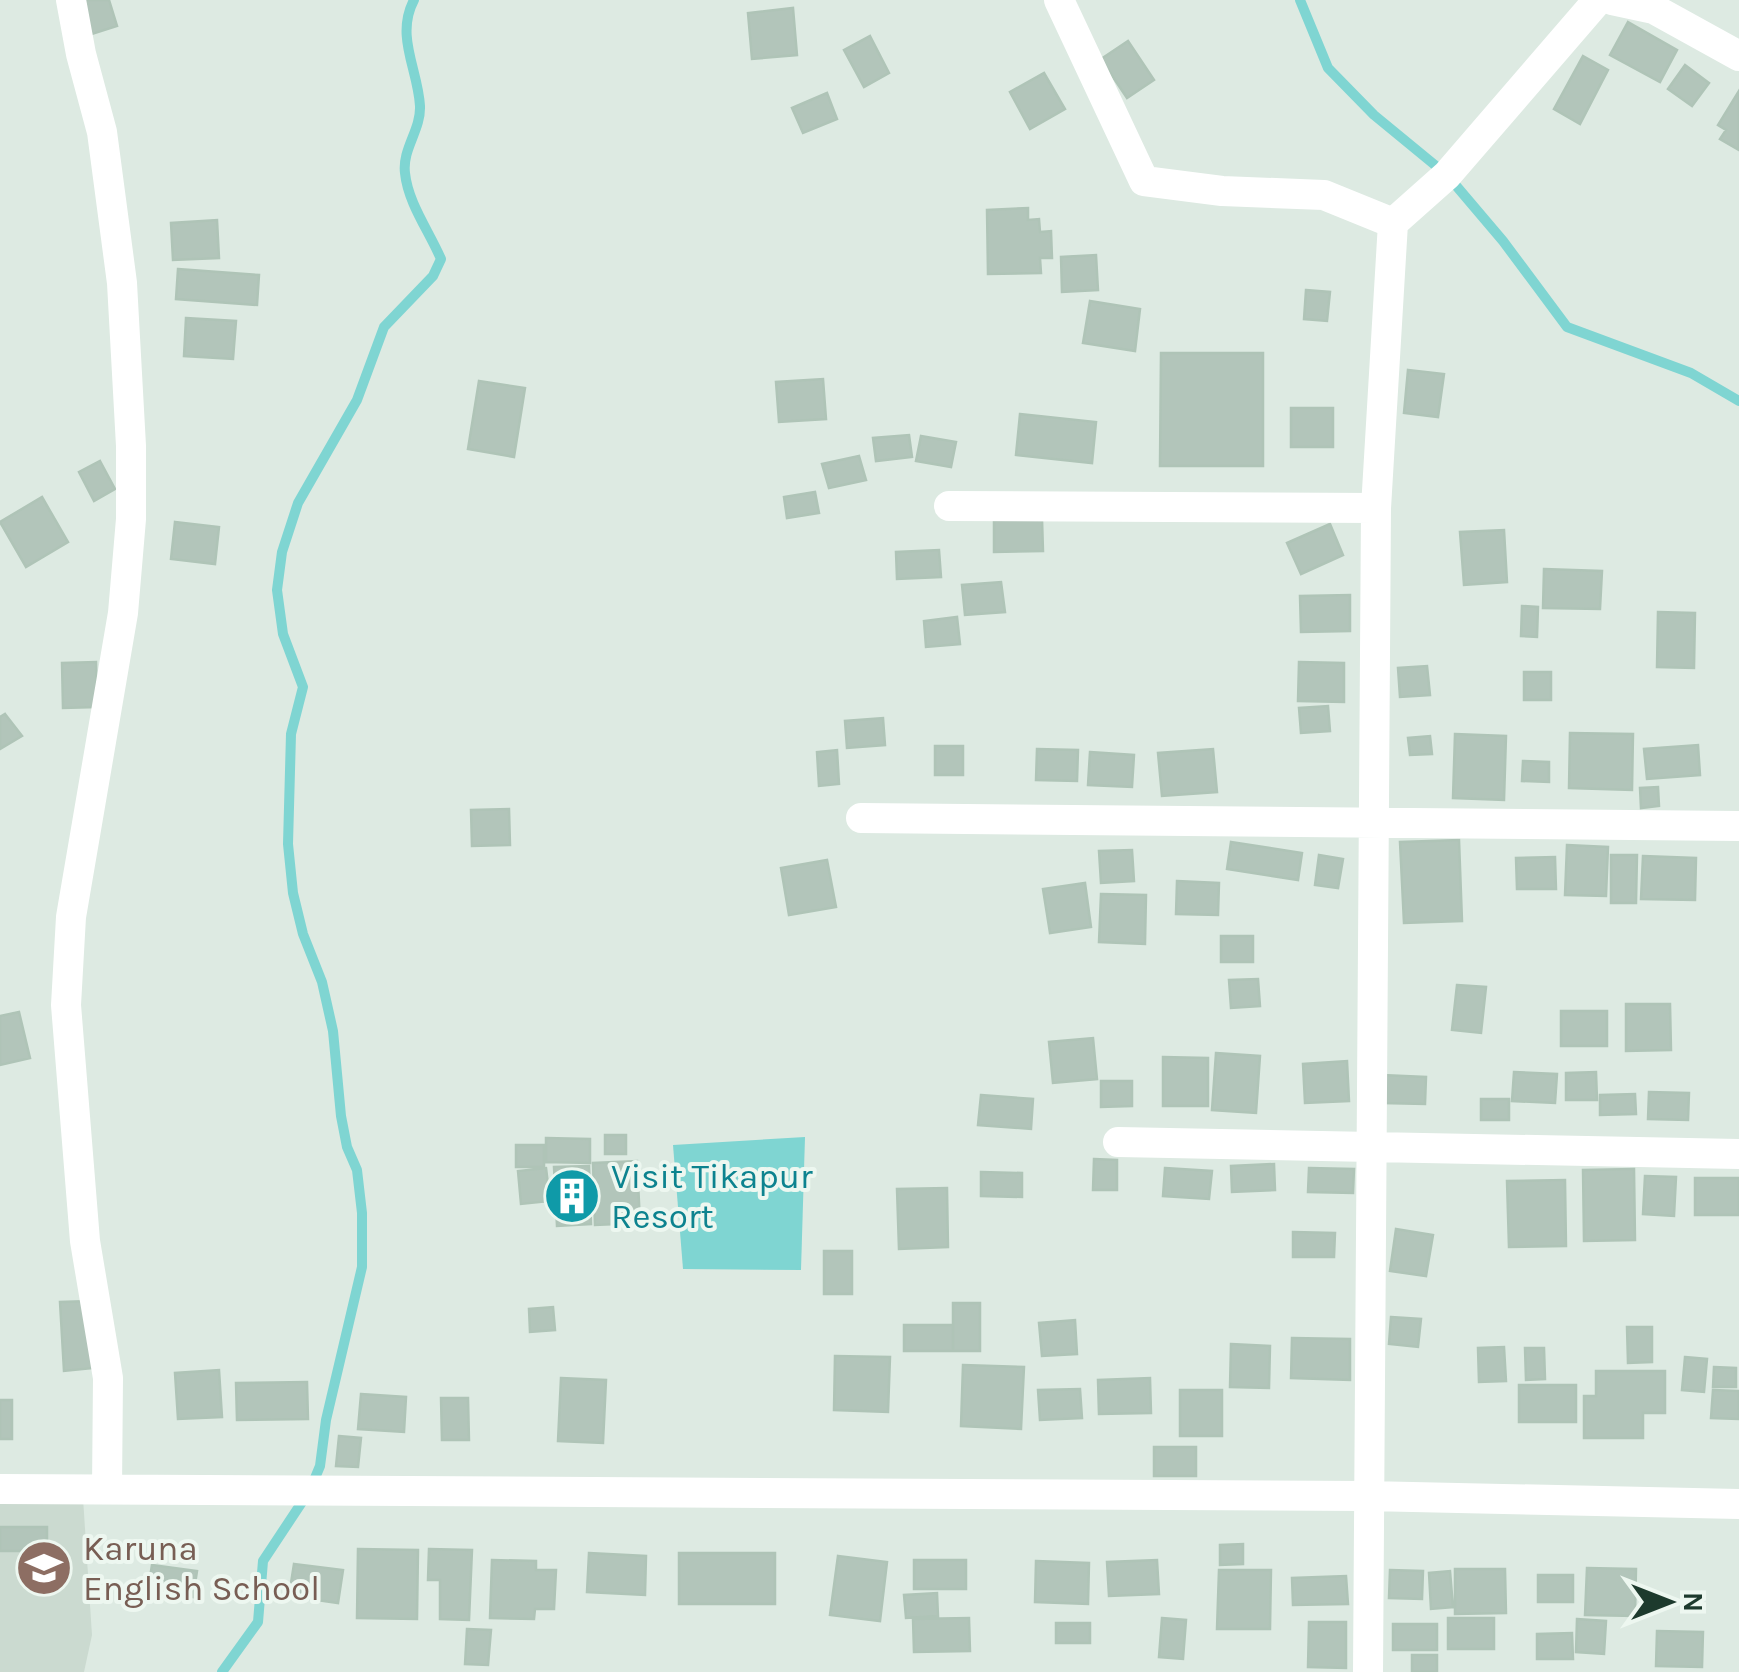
<svg xmlns="http://www.w3.org/2000/svg" width="1739" height="1672" viewBox="0 0 1739 1672" font-family="Karla,sans-serif">
<rect width="100%" height="100%" fill="#ddeae2"/>
<!-- built -->
<path fill="#cbdad0" d="M83,1498L92,1635L84,1672H0V1500Z"/>
<!-- water -->
<path fill="#7fd5d2" d="M805,1137L801,1270L683,1269L673,1145Z"/>
<g fill="none" stroke-linecap="round" stroke-linejoin="round">
<!-- stream -->
<path stroke="#7fd5d2" stroke-width="10" d="M1300,0L1328,68L1374,115L1447,175L1503,241L1567,327L1691,373L1739,401
M222,1672L258,1622L263,1561L310,1490L320,1466L326,1420L362,1267V1213L357,1170L347,1147L341,1116L333,1031L322,982L303,934L293,893L288,844L291,734L303,687L283,634L277,590L282,552L298,503L357,400L384,327L433,276L441,259C429,231 408,203 405,173C402,149 421,130 420,106C418,69 395,36 414,0"/>
</g>
<!-- building -->
<path fill="#b2c5ba" stroke="#afc4b7" stroke-width="2.5" d="M82,0H109L117,26L92,34Z
M793,8L797,55L752,59L748,13Z
M1628,22L1677,50L1660,82L1610,55Z
M870,36L889,73L864,87L844,50Z
M1128,41L1154,80L1127,98L1101,59Z
M1583,56L1608,70L1580,124L1554,109Z
M1685,65L1709,83L1692,106L1668,89Z
M1044,73L1065,109L1030,129L1010,92Z
M1739,91V150L1720,139L1726,130L1718,125Z
M827,93L837,119L803,133L792,108Z
M1028,208V220L1039,219L1040,232L1051,231L1052,258H1040L1041,273L988,274L987,210Z
M217,220L219,258L173,260L171,223Z
M1096,255L1098,290L1062,292L1061,257Z
M178,269L259,275L257,305L176,299Z
M1306,290L1330,292L1327,321L1304,319Z
M1090,301L1140,309L1135,351L1083,343Z
M186,318L236,321L233,359L184,356Z
M1161,353H1263V466H1160Z
M1408,370L1444,374L1438,417L1404,413Z
M823,379L826,419L779,422L776,382Z
M479,381L525,388L514,457L468,449Z
M1291,408H1333V447H1291Z
M1020,414L1096,422L1092,463L1016,455Z
M909,435L912,457L876,461L873,438Z
M921,436L956,442L951,467L916,461Z
M859,456L866,480L829,488L822,464Z
M100,461L115,489L94,501L79,472Z
M815,492L819,513L787,518L784,497Z
M42,497L68,542L26,567L0,522Z
M1042,519L1043,551L994,552V520Z
M175,522L219,527L215,564L171,559Z
M1330,524L1343,555L1301,574L1287,543Z
M1504,530L1507,582L1464,585L1460,532Z
M939,550L941,577L897,579L896,552Z
M1544,569L1602,571L1600,609L1543,608Z
M1001,582L1005,612L965,615L962,585Z
M1350,595V631L1301,632L1300,596Z
M1522,606L1538,607L1537,637L1521,636Z
M1658,612L1695,613L1694,668L1657,667Z
M957,617L960,644L926,647L924,621Z
M96,662L97,707L63,708L62,663Z
M1299,662L1344,663V702L1298,701Z
M1427,666L1430,695L1400,697L1398,668Z
M1524,672H1551V700H1524Z
M1328,706L1330,731L1301,733L1299,708Z
M5,714L22,736L0,749V717Z
M883,718L885,745L847,748L845,721Z
M1570,733L1633,734L1632,790L1569,788Z
M1455,734L1506,736L1504,800L1453,798Z
M1430,736L1432,754L1410,755L1408,738Z
M1698,745L1700,775L1647,779L1644,749Z
M935,746H963V775H935Z
M1037,749L1078,750L1077,781L1036,780Z
M1213,749L1217,792L1162,796L1158,753Z
M837,750L839,784L819,786L817,752Z
M1090,752L1134,755L1132,787L1088,785Z
M1523,761L1549,762V782L1522,781Z
M1658,787L1659,806L1641,808L1640,788Z
M509,809L510,845L472,846L471,810Z
M1459,840L1462,921L1404,923L1400,842Z
M1231,842L1302,853L1298,880L1227,869Z
M1567,845L1608,847L1606,896L1565,895Z
M1132,850L1134,881L1101,883L1099,851Z
M1319,855L1343,859L1338,888L1315,885Z
M1611,855H1637L1636,903H1611Z
M1643,856L1696,858L1695,900L1641,899Z
M1555,857L1556,889H1517L1516,858Z
M827,860L836,907L789,915L781,868Z
M1177,881L1219,883L1218,915L1176,914Z
M1085,883L1091,927L1050,933L1043,889Z
M1101,894L1146,895L1145,944L1099,942Z
M1221,936H1253V962H1221Z
M1258,979L1260,1006L1231,1008L1229,980Z
M1457,985L1486,987L1481,1033L1452,1030Z
M1626,1004H1670L1671,1050L1626,1051Z
M1561,1011H1607V1046H1561Z
M19,1012L30,1058L0,1065V1016Z
M1093,1038L1097,1079L1053,1083L1049,1042Z
M1216,1053L1260,1056L1256,1113L1212,1110Z
M1163,1057L1208,1058V1106H1163Z
M1347,1061L1349,1101L1305,1103L1303,1064Z
M1514,1072L1557,1074L1555,1103L1512,1101Z
M1596,1072L1597,1100H1566V1073Z
M1382,1075L1426,1077L1425,1104L1382,1103Z
M1101,1081H1132V1106L1101,1107Z
M1649,1092L1689,1093L1688,1120L1648,1119Z
M1635,1094L1636,1114L1600,1115V1095Z
M981,1095L1033,1099L1031,1129L978,1125Z
M1481,1099H1509V1120H1481Z
M605,1135H626V1154H605Z
M546,1138L590,1139V1163L546,1162Z
M516,1145H544V1167H516Z
M1094,1159L1117,1160V1190H1093Z
M637,1161L640,1223L595,1225L593,1163Z
M1274,1164L1275,1190L1232,1192L1231,1166Z
M589,1166L591,1224L557,1226L554,1167Z
M546,1168L550,1201L521,1204L518,1171Z
M1165,1168L1212,1171L1209,1199L1163,1196Z
M1309,1168L1354,1169L1353,1193L1308,1192Z
M1634,1169L1635,1240L1584,1241L1583,1170Z
M981,1172L1022,1173V1197L981,1196Z
M1645,1176L1676,1177L1674,1216L1643,1214Z
M1695,1178H1739V1215H1695Z
M1565,1180L1566,1246L1509,1247L1507,1181Z
M947,1188L948,1247L899,1249L897,1189Z
M1396,1229L1433,1235L1426,1276L1390,1271Z
M1293,1232L1335,1233L1334,1257H1293Z
M824,1251H852V1294H824Z
M90,1301L94,1368L64,1371L60,1302Z
M953,1303H980V1351H953Z
M553,1307L555,1330L530,1332L529,1309Z
M1391,1317L1421,1319L1418,1347L1389,1344Z
M1075,1320L1077,1354L1042,1356L1039,1323Z
M904,1325H953V1351H904Z
M1627,1327H1652V1362L1628,1363Z
M1292,1338L1350,1339V1380L1291,1378Z
M1231,1344L1270,1346L1269,1388L1230,1387Z
M1504,1347L1506,1381L1479,1382L1478,1348Z
M1525,1348H1544L1545,1379L1526,1380Z
M835,1356L890,1357L888,1412L834,1410Z
M1685,1357L1707,1359L1704,1392L1682,1390Z
M963,1365L1024,1367L1021,1429L961,1426Z
M1714,1367L1736,1368V1387H1713Z
M219,1370L222,1417L178,1419L175,1373Z
M1596,1371H1665V1413H1643V1438H1584V1396H1596Z
M561,1378L606,1380L603,1443L558,1441Z
M1150,1378L1151,1413L1099,1414L1098,1380Z
M307,1382L308,1419L237,1420L236,1383Z
M1519,1385H1576V1422H1519Z
M1080,1389L1082,1418L1040,1420L1038,1390Z
M1180,1390H1222V1436H1180Z
M1713,1390L1739,1391V1419L1711,1418Z
M361,1394L406,1397L404,1432L358,1429Z
M441,1398H468L469,1440H442Z
M0,1400H12V1439H0Z
M339,1436L361,1438L358,1467L336,1466Z
M1154,1447H1196V1476H1154Z
M0,1527H47V1551H0Z
M1243,1544V1564L1220,1565V1545Z
M358,1549L418,1550L417,1619L357,1618Z
M429,1549L472,1550L469,1620L440,1619V1580H428Z
M589,1553L646,1556L645,1595L587,1592Z
M679,1553H775V1604H679Z
M838,1556L887,1562L880,1621L830,1615Z
M492,1560L536,1561V1570H556L554,1609H535L534,1619L490,1618Z
M914,1560H966V1589H914Z
M1157,1560L1159,1594L1109,1596L1107,1562Z
M1036,1561L1089,1563L1088,1604L1035,1602Z
M294,1564L343,1570L338,1603L289,1596Z
M152,1565L197,1571L193,1597L148,1590Z
M1587,1568L1636,1569L1635,1616L1585,1615Z
M1455,1569H1505L1506,1613L1455,1614Z
M1219,1570H1271L1270,1629H1217Z
M1390,1570L1423,1571L1422,1599L1389,1598Z
M1450,1571L1453,1607L1431,1609L1429,1573Z
M1538,1575H1573V1602H1538Z
M1346,1576L1348,1604L1293,1605L1292,1578Z
M937,1593L938,1616L906,1618L904,1595Z
M969,1618L970,1651L914,1652L913,1619Z
M1162,1618L1186,1620L1183,1659L1159,1657Z
M1448,1618H1494V1649H1448Z
M1577,1619L1606,1621L1604,1654L1576,1652Z
M1309,1622H1346V1668L1308,1667Z
M1056,1623H1090V1643H1056Z
M1393,1624H1437V1650H1393Z
M467,1629L491,1630L488,1665L465,1664Z
M1657,1631L1703,1632L1702,1667L1656,1666Z
M1572,1633L1573,1659H1537V1634Z
M1412,1655H1437V1672H1412Z"/>
<g fill="none" stroke-linecap="round" stroke-linejoin="round">
<!-- minor -->
<path stroke="#fff" stroke-width="30" d="M71,0L81,54L102,132L122,283L131,446V519L123,613L71,917L66,1005L85,1241L108,1378L107,1489
M1059,0L1144,181L1222,191L1324,195L1393,223
M1612,0L1654,9L1739,56
M949,506L1376,508
M861,818L1739,826
M1118,1142L1739,1154
M0,1489L1367,1496L1739,1504
M1368,1672L1376,508L1393,223L1447,175L1598,0"/>
</g>
<!-- icons -->
<defs>
<g id="building-disc" transform="scale(2.875)"><circle r="9.5" fill="#0f9aa8" stroke="#edf7f0"/><path d="M-4-6H4V6H1V3H-1V6H-4ZM-2.5-4.3h1.7v1.8h-1.7ZM.8-4.3h1.7v1.8H.8ZM-2.5-1h1.7V.8h-1.7ZM.8-1h1.7V.8H.8Z" fill="#fff"/></g>
<g id="school-disc" transform="scale(2.875)"><circle r="9.5" fill="#8d6e63" stroke="#edf7f0"/><path d="M0-5L7-2L0 1L-7-2ZM-4 1L0 2.5L4 1V4Q0 6-4 4Z" fill="#fff"/></g>
</defs>
<g fill-rule="evenodd">
<use href="#building-disc" x="572" y="1196"/>
<use href="#school-disc" x="44" y="1568"/>
</g>
<g text-anchor="middle" stroke-width="8" stroke-linejoin="round" paint-order="stroke">
<!-- culture labels -->
<g font-size="35" fill="#0d838f" stroke="#edf7f0" text-anchor="start">
<text x="611" y="1188">Visit Tikapur<tspan x="611" dy="40">Resort</tspan></text>
</g>
<!-- education labels -->
<g font-size="35" fill="#785e54" stroke="#edf7f0" text-anchor="start">
<text x="83" y="1560">Karuna<tspan x="83" dy="40">English School</tspan></text>
</g>
</g>
<!-- north arrow -->
<g transform="translate(1669 1602) rotate(90)" stroke="#edf7f0" stroke-width="8" paint-order="stroke">
<path d="M0-8L18 38L0 25L-18 38Z" fill="#1d3a2d"/>
<text y="-15" font-size="28" font-weight="bold" text-anchor="middle" fill="#1d3a2d">N</text>
</g>
</svg>
